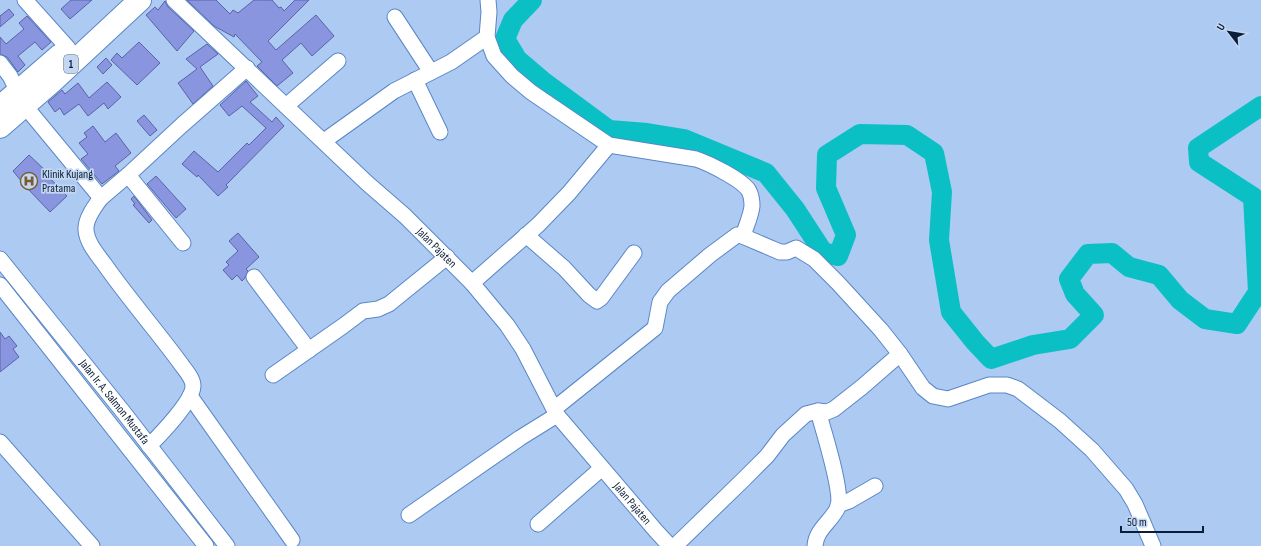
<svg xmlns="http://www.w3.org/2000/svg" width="1261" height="546" viewBox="0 0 1261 546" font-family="'Sofia Sans Condensed',sans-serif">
<rect width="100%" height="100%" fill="#adcaf3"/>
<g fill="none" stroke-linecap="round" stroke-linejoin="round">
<!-- river -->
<path stroke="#0bc0c4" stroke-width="20" d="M532,0L513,20L505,39L517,59L544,82L609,130L647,133L684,139L766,173L795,209L823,252L838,256L846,235L826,188L827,155L860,134L907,135L934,153L942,192L939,240L951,312L975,342L991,359L1033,345L1070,339L1094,315L1075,294L1069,279L1088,254L1112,253L1129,267L1159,275L1180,300L1205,319L1237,324L1258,292L1253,197L1199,162L1198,148L1261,106"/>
</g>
<!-- building -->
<path fill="#8a95df" stroke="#5a62a8" d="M71,0H92L70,19L61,9Z
M187,0H216L230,14L233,10L238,13L254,0H272L279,8L281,7L284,11L295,0H309L268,41L276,50L316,15L334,36L312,56L301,43L282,60L293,73L277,86L257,66L262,62L235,34L234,37L214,26Z
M165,1L168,7L194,31L177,51L146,15L155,7L158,10Z
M9,9L14,15L0,27V16Z
M27,16L51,42L42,50L35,42L18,56L25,65L18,72L7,57L0,54V37L6,44L24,29L19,23Z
M139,42L160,63L137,85L111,60L117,53L122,58Z
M207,44L218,54L200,67L213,86L193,104L178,83L197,69L186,59Z
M106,58L112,65L103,74L97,67Z
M246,81L258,96L250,102L272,122L276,117L284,126L226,185L228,187L218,196L198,175L197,177L182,164L194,151L218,172L247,143L249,145L266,128L242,106L229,116L220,105Z
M107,82L121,97L108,109L104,103L88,116L79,104L64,115L60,108L55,112L48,102L62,90L65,94L78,83L89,98Z
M144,115L157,130L150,136L137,121Z
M93,126L105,142L116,133L131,153L115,166L119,171L102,184L81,159L88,154L79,143L87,137L84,133Z
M29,155L46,171L45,173L67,196L50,212L27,188L13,171Z
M156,176L186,209L176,218L147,184Z
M134,196L152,220L149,223L133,205L135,204L131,199Z
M238,233L259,257L246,269L248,271L245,278L242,281L237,275L232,280L223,270L229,265L226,262L238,251L229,241Z
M0,332L5,339L9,336L17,346L13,349L19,357L0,372Z"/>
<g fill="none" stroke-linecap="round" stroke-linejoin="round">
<!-- minor casing -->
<g stroke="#5a87c7" stroke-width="17">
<g id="minor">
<path d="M25,0L68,48"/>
<path id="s1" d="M174,0L367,183L405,216L472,283L507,325L523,349L557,415L656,531L670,546"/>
<path d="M395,17L431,72"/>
<path d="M487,37L494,56L512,76L531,92L609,145L696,159C708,163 743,180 749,191C751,195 752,201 752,206C751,216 746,226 743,236"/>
<path d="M0,63L10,76L25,106L101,198C95,206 85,219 86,230C87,243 97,254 105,265C129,299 156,330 181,364C185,370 193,378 193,386C193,401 160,435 149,446"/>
<path d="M415,80L440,132"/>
<path d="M286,106L338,61"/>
<path d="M324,141L394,91L451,62L487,37L489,12L488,0"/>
<path d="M101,198L128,175"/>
<path d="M526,235L564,268L589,295L597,301L601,298L634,253"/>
<path d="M183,243L128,175L182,125L247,68"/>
<path id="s2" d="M0,259L124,413L227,546"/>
<path d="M254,277L309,350"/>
<path d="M472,283L538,225L569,193L609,145"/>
<path d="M0,285L206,546"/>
<path d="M273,375L343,326L363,311L378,309L389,304L447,257"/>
<path d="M190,396L292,540"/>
<path d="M554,409L655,328L660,302L668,291L710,255L737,235H740L780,252H787L796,248L814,259L838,283L881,330L900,354L923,388L933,396L948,399L989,385H1007L1018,389L1060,421L1092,450L1126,489L1135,504L1153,546"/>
<path d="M0,442L92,546"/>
<path d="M838,505L849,501L875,486"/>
<path d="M409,515L520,438L557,415"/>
<path d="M538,524L602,468"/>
<path d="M675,546L743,480L767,456L783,435L806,414L818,411L827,412L834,409L862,387L900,354"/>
<path d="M815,546C816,529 832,521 838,507C843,492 823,429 818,411"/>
</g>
</g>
<!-- highway casing -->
<g stroke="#5a87c7" stroke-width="24">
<path id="highway" d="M0,107L60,55
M0,127L54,80L140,0"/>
</g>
<!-- minor -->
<use href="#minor" stroke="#fff" stroke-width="15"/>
<!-- highway -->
<use href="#highway" stroke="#fff" stroke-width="22"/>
</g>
<!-- icons -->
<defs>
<g id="hospital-ring" transform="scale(0.9)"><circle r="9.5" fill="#c3d6f2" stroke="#785b2e" stroke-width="1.5"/><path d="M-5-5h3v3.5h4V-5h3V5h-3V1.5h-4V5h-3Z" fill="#785b2e"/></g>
</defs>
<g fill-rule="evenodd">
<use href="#hospital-ring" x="29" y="181"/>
</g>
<g text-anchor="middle" stroke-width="3.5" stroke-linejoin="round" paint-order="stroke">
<!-- shield labels -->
<rect fill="#c3d6f2" stroke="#42556f" stroke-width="1" x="64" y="55" width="14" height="18" rx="3"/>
<g font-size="11" font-weight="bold" fill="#0b1e37">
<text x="71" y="68">1</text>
</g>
<!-- poi labels -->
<g font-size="12" fill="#0b1e37" stroke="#c3d6f2" text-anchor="start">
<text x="42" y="178">Klinik Kujang<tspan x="42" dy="14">Pratama</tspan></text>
</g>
<!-- street labels -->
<g font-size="12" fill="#0b1e37" stroke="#c3d6f2">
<text dy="4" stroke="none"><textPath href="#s1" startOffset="361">Jalan Pajaten</textPath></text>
<text dy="4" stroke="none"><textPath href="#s2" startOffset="183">Jalan Ir. A. Salmon Mustafa</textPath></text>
<text dy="4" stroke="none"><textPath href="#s1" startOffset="685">Jalan Pajaten</textPath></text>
</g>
</g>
<!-- north arrow -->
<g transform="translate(1229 32) rotate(301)" stroke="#c3d6f2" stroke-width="3" paint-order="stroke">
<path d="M0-3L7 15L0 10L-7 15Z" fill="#0b1e37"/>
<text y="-6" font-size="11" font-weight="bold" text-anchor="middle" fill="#0b1e37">U</text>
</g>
<!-- scale -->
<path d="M1121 526v6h82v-6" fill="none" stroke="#0b1e37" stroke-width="2"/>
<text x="1127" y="526" font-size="12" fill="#0b1e37" stroke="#c3d6f2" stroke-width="3" paint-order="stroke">50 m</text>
</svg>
